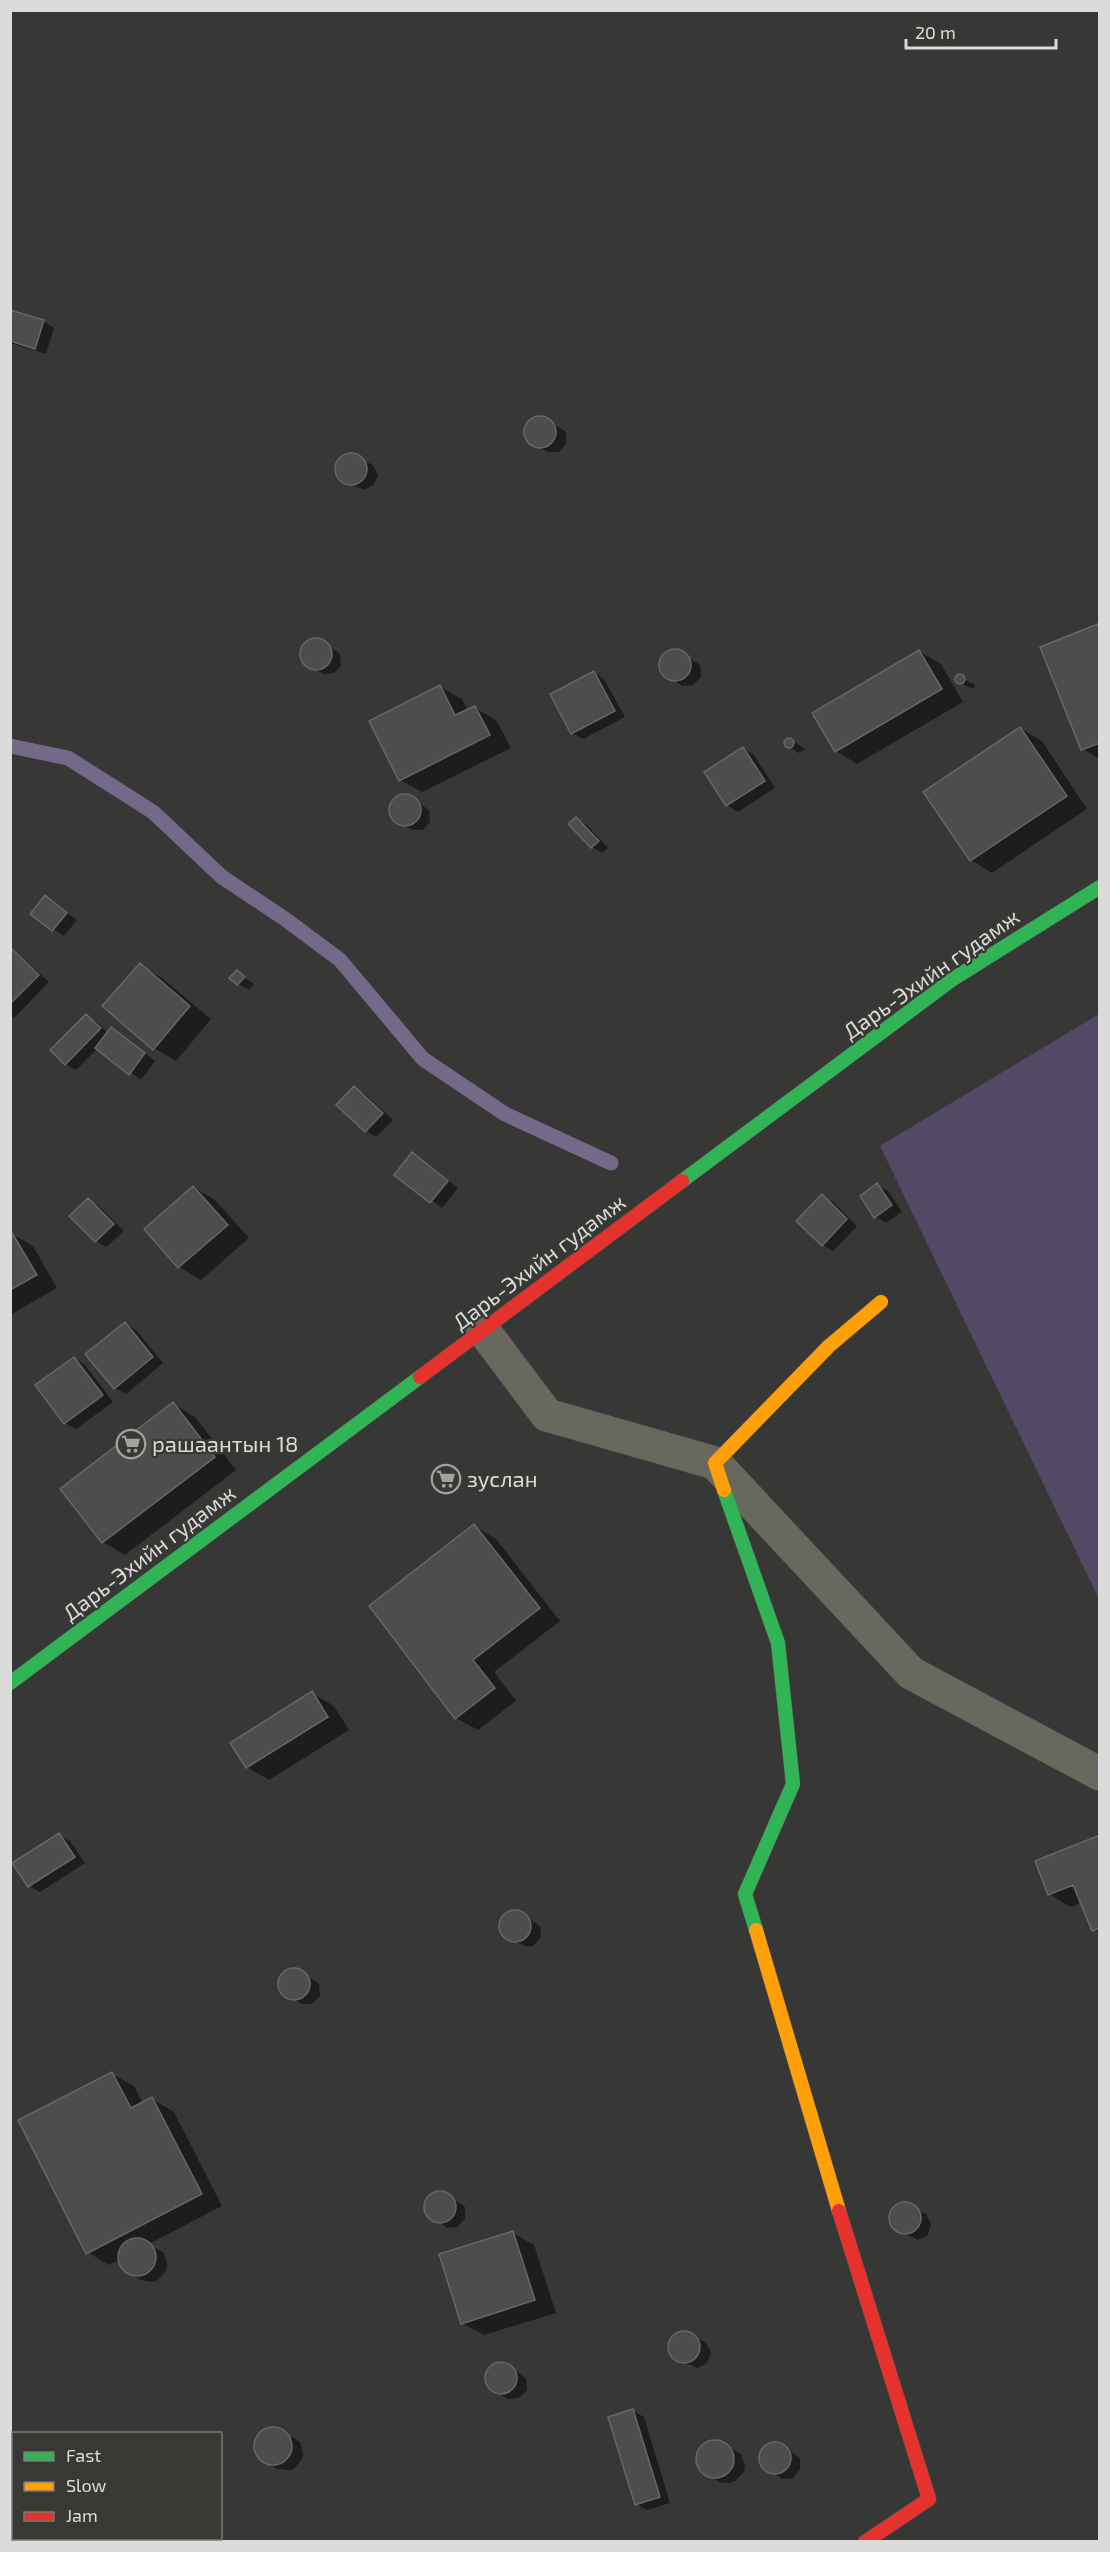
<svg xmlns="http://www.w3.org/2000/svg" width="1110" height="2552" viewBox="0 0 1110 2552" font-family="'Exo 2',sans-serif">
<rect width="100%" height="100%" fill="#373735"/>
<!-- green -->
<path fill="#534964" d="M1099,1014V1599L880,1146Z"/>
<!-- shadow -->
<path fill="#0007" d="M10,311L43,321L54,328L46,354L10,343Z
M545,418L566,432V444L559,452H547L527,438L526,427L534,419Z
M350,454L373,465L378,475L374,485L364,490L342,480L337,470L340,459Z
M1100,625V759L1083,749Z
M309,640H321L340,654L341,666L334,673L323,674L303,660L302,649Z
M680,651L700,665L701,677L693,685L682,686L662,671V660L669,652Z
M919,651L941,664L963,702L857,764L836,751Z
M594,672L604,679L625,717L583,739L572,733Z
M958,676L975,685L974,689L959,683L957,678Z
M440,687L462,699L468,711L475,708L496,720L511,748L422,792L400,780Z
M1020,728L1042,741L1087,809L992,873L971,860Z
M788,740H792L805,749L799,753L788,746Z
M743,748L754,755L775,788L738,812L727,805L706,773Z
M398,796H409L429,810L430,822L423,830H412L391,816V805Z
M576,819L587,825L608,848L602,853L592,847Z
M45,897L77,920L64,936L32,914Z
M10,946L49,982L14,1018L10,1016Z
M140,965L162,978L211,1019L176,1061L154,1048Z
M237,972L254,984L249,990L238,984Z
M86,1016L97,1022L108,1033L112,1029L123,1035L155,1061L141,1080L98,1048L76,1070L65,1064Z
M354,1088L365,1094L393,1120L376,1137L366,1131Z
M412,1154L458,1188L442,1208L396,1174Z
M877,1185L888,1191L902,1212L886,1223L875,1216Z
M193,1187L215,1200L249,1238L201,1280L179,1267L146,1229Z
M822,1196L833,1202L857,1226L833,1251L823,1245Z
M88,1199L99,1206L124,1231L106,1247L96,1241Z
M10,1233L33,1246L57,1288L10,1315Z
M125,1323L136,1330L163,1363L126,1394L115,1388Z
M75,1358L85,1365L113,1402L76,1429L65,1423Z
M174,1404L195,1417L236,1470L125,1555L103,1542L62,1489Z
M474,1526L496,1539L560,1621L494,1672L516,1701L478,1730L456,1718Z
M312,1693L334,1706L349,1730L269,1780L247,1767Z
M59,1835L70,1841L85,1863L40,1892L29,1886Z
M1100,1837V1933L1094,1930L1082,1902L1071,1907L1049,1894Z
M508,1912H520L540,1926L541,1937L533,1946L527,1947L505,1937L500,1926L504,1916Z
M288,1970H299L319,1984L320,1996L312,2004H302L282,1990L281,1979Z
M112,2074L134,2086L143,2104L152,2099L174,2112L222,2206L149,2244L164,2253L167,2265L166,2271L158,2280L152,2282L141,2280L130,2274L122,2267L121,2259L109,2265L87,2252Z
M445,2193L465,2207V2218L458,2227L447,2228L427,2213L426,2202L433,2194Z
M904,2204L926,2214L931,2224L928,2235L918,2240L895,2229L890,2219L891,2214Z
M513,2233L534,2245L556,2313L484,2335L462,2323Z
M684,2332L706,2343L711,2353L707,2363L697,2368L675,2358L670,2347L674,2337Z
M506,2364L526,2378L527,2390L519,2398L507,2399L487,2384V2373L494,2365Z
M633,2411L644,2417L670,2503L647,2510L636,2504Z
M271,2428H277L300,2442L303,2453L302,2459L294,2469L289,2470L277,2469L266,2462L256,2450V2440L262,2432Z
M719,2441L741,2454L745,2466L744,2472L735,2481L730,2483L719,2482L700,2468L698,2453L708,2442Z
M780,2444L800,2458V2469L793,2478L782,2479L762,2464L761,2453L768,2445Z"/>
<g fill="none" stroke-linecap="round" stroke-linejoin="round">
<!-- stream -->
<path stroke="#75698a" stroke-width="15" d="M10,746L68,758L153,812L222,877L285,919L340,960L423,1059L505,1114L611,1163"/>
</g>
<!-- building -->
<path fill="#4d4d4b" stroke="#676766" stroke-width="1.5" d="M10,310L44,320L35,349L10,341Z
M524 432a16 16 0 1 1 32 0a16 16 0 1 1-32 0Z
M335 469a16 16 0 1 1 32 0a16 16 0 1 1-32 0Z
M1100,623V743L1081,750L1040,647Z
M300 654a16 16 0 1 1 32 0a16 16 0 1 1-32 0Z
M659 665a16 16 0 1 1 32 0a16 16 0 1 1-32 0Z
M919,650L942,689L835,752L812,713Z
M594,671L615,711L571,734L550,694Z
M955 679a5 5 0 1 1 10 0a5 5 0 1 1-10 0Z
M440,685L455,715L475,706L490,735L399,781L369,721Z
M1020,727L1067,796L970,861L923,792Z
M784 743a5 5 0 1 1 10 0a5 5 0 1 1-10 0Z
M743,747L765,781L726,806L704,772Z
M389 810a16 16 0 1 1 32 0a16 16 0 1 1-32 0Z
M576,817L599,841L591,848L568,824Z
M45,895L67,913L52,931L30,914Z
M10,947L39,975L10,1004Z
M140,963L190,1006L153,1050L102,1006Z
M237,970L245,977L237,985L229,978Z
M86,1014L101,1028L65,1065L50,1050Z
M111,1027L145,1053L129,1075L95,1048Z
M354,1086L383,1113L365,1132L336,1105Z
M412,1152L448,1181L430,1203L394,1175Z
M877,1183L892,1205L874,1218L860,1196Z
M193,1186L228,1225L178,1268L144,1229Z
M822,1194L847,1219L822,1246L796,1221Z
M88,1198L114,1224L95,1242L69,1216Z
M11,1231L37,1275L10,1290V1232Z
M125,1322L153,1357L114,1389L85,1354Z
M74,1357L103,1395L64,1424L35,1385Z
M173,1402L215,1457L102,1543L60,1489Z
M474,1524L540,1608L473,1660L495,1688L455,1719L369,1606Z
M312,1691L328,1717L246,1768L230,1743Z
M59,1833L75,1857L28,1887L12,1863Z
M1100,1835V1928L1092,1931L1073,1885L1048,1895L1035,1861Z
M499 1926a16 16 0 1 1 32 0a16 16 0 1 1-32 0Z
M278 1984a16 16 0 1 1 32 0a16 16 0 1 1-32 0Z
M112,2072L131,2108L152,2097L202,2194L86,2254L18,2120Z
M424 2207a16 16 0 1 1 32 0a16 16 0 1 1-32 0Z
M889 2218a16 16 0 1 1 32 0a16 16 0 1 1-32 0Z
M513,2231L535,2300L461,2324L439,2254Z
M118 2257a19 19 0 1 1 38 0a19 19 0 1 1-38 0Z
M668 2347a16 16 0 1 1 32 0a16 16 0 1 1-32 0Z
M485 2378a16 16 0 1 1 32 0a16 16 0 1 1-32 0Z
M633,2409L660,2497L635,2505L608,2417Z
M254 2446a19 19 0 1 1 38 0a19 19 0 1 1-38 0Z
M696 2459a19 19 0 1 1 38 0a19 19 0 1 1-38 0Z
M759 2458a16 16 0 1 1 32 0a16 16 0 1 1-32 0Z"/>
<g fill="none" stroke-linecap="round" stroke-linejoin="round">
<!-- street casing -->
<g stroke="#555553" stroke-width="34">
<path id="street" d="M483,1330L547,1415L715,1463L911,1673L1100,1774"/>
</g>
<!-- fast casing -->
<g stroke="#555553" stroke-width="15">
<path id="fast" d="M682,1181L953,979L1100,887
M724,1490L778,1643L793,1784L745,1894L756,1930
M10,1683L420,1377"/>
</g>
<!-- slow casing -->
<g stroke="#555553" stroke-width="15">
<path id="slow" d="M724,1490L715,1463L829,1346L881,1302
M756,1930L839,2211"/>
</g>
<!-- jam casing -->
<g stroke="#555553" stroke-width="15">
<path id="jam" d="M420,1377L682,1181
M839,2211L929,2499L865,2542"/>
</g>
<!-- street -->
<use href="#street" stroke="#68685e" stroke-width="33"/>
<!-- fast -->
<use href="#fast" stroke="#30b455" stroke-width="14"/>
<!-- slow -->
<use href="#slow" stroke="#ff9f0a" stroke-width="14"/>
<!-- jam -->
<use href="#jam" stroke="#e5322d" stroke-width="14"/>
</g>
<!-- icons -->
<defs>
<g id="supermarket-ring" transform="scale(1.5)"><circle r="9.5" fill="#383834" stroke="#a2a2a0" stroke-width="1.5"/><path d="M-6-5.5h2.5l.6 2H6L4.5 2H-2.5L-4.4-4H-6ZM-1.5 3.2a1.3 1.3 0 1 0 .1 0ZM3 3.2a1.3 1.3 0 1 0 .1 0Z" fill="#a2a2a0"/></g>
</defs>
<g fill-rule="evenodd">
<use href="#supermarket-ring" x="131" y="1444"/>
<use href="#supermarket-ring" x="446" y="1479"/>
</g>
<g text-anchor="middle" stroke-width="4.5" stroke-linejoin="round" paint-order="stroke">
<!-- street labels -->
<g font-size="22" fill="#dbdbd9" stroke="#383834">
<text transform="translate(931 974) rotate(-35)" y="8">Дарь-Эхийн гудамж</text>
<text transform="translate(539 1262) rotate(-37)" y="8">Дарь-Эхийн гудамж</text>
<text transform="translate(149 1553) rotate(-37)" y="8">Дарь-Эхийн гудамж</text>
</g>
<!-- poi labels -->
<g font-size="22" fill="#dbdbd9" stroke="#383834" text-anchor="start">
<text x="152" y="1452">рашаантын 18</text>
<text x="467" y="1487">зуслан</text>
</g>
</g>
<!-- border -->
<rect width="1110" height="2552" fill="none" stroke="#dbdbd9" stroke-width="24"/>
<!-- legend -->
<rect x="12" y="2432" width="210" height="108" fill="#383834" stroke="#797976" stroke-width="1.5"/>
<rect x="24" y="2452" width="30" height="9" fill="#30b455" stroke="#797976" stroke-width="1.5"/>
<text x="66" y="2462" font-size="18" fill="#dbdbd9">Fast</text>
<rect x="24" y="2482" width="30" height="9" fill="#ff9f0a" stroke="#797976" stroke-width="1.5"/>
<text x="66" y="2492" font-size="18" fill="#dbdbd9">Slow</text>
<rect x="24" y="2512" width="30" height="9" fill="#e5322d" stroke="#797976" stroke-width="1.5"/>
<text x="66" y="2522" font-size="18" fill="#dbdbd9">Jam</text>
<!-- scale -->
<path d="M906 39v9h150v-9" fill="none" stroke="#dbdbd9" stroke-width="3"/>
<text x="915" y="39" font-size="18" fill="#dbdbd9" stroke="#383834" stroke-width="4.5" paint-order="stroke">20 m</text>
</svg>
